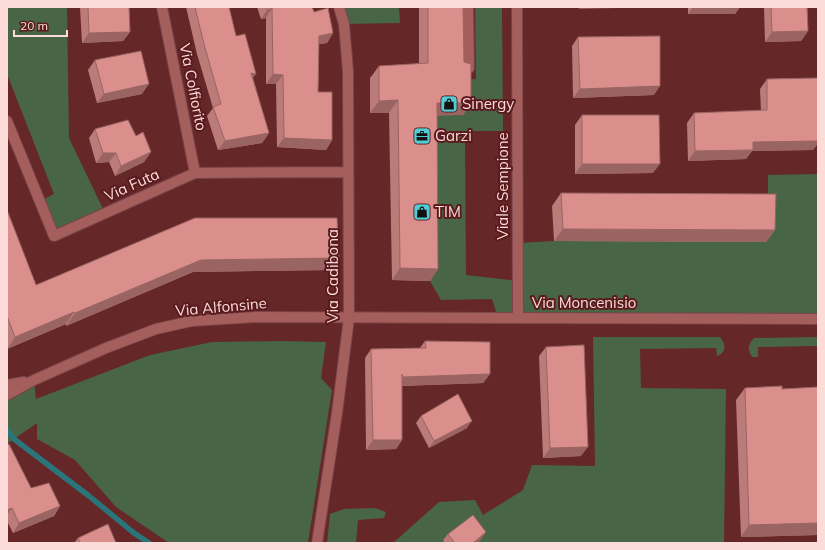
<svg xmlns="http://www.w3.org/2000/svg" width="825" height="550" viewBox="0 0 825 550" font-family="Mulish,sans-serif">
<rect width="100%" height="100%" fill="#662728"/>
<!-- green -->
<path fill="#486545" d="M7,7H67L69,138L105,213L54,236L40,201L54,194L7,74Z
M339,7H399L400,23L344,24Z
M475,7H502L503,131H465L466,275L518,281V243L554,241L768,206V175L818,174V319L498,318L492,299L441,300L430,281L429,116L463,80L476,79Z
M593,337H720C726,344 727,352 717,356L716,348L640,349L641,388L726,389L724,543H393L439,502L475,500L483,515L523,490L532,465L595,466Z
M818,337V346L758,347V357H752C747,349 748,345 754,338Z
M281,341L326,342L321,378L332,390L308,543H169L116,507L75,460L37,439V423L7,444V385L34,380L36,399L150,355L212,342Z
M375,508L386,512L384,518L358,520L356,543H327L330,514L344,509Z"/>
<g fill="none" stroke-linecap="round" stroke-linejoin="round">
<!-- stream -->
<path stroke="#2a757a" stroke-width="5.5" d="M7,430L14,439L89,496L134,533L149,543"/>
<!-- service casing -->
<g stroke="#7a4448" stroke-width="12">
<path id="service" d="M468,7L469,68"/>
</g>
<!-- minor casing -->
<g stroke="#7a4448" stroke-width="12">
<path id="minor" d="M162,7L195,173
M517,7L518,318
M7,121L54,236L195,173L348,172
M317,543L337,413L349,318L348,71L344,24L339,7"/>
</g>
<!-- secondary casing -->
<g stroke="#7a4448" stroke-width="12">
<path id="secondary" d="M7,385L24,382
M7,395L34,380L106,348L156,329L192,321L256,317L818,319"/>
</g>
<!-- service -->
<use href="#service" stroke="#a45e5c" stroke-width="10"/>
<!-- minor -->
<use href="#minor" stroke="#a45e5c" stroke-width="10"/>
<!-- secondary -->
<use href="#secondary" stroke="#a45e5c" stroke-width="10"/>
</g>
<!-- wall -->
<path fill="#bb7b78" d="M80,7H129L130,32L123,41L82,43Z
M186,7H229L236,36L253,78L269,133L262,143L218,150L207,116L213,108L197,54Z
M257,7H312L314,12L333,33L327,43L319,44L318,92L332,140L326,150L277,147L276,84H266V18L261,19Z
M419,7H463L464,62L471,103L463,115H437L438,269L430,281L392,280L389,113H370V78L379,66L419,64Z
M688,7H740L735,14H688Z
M764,7H807L808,31L801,41L765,42Z
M578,37L654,95L573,98L572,46Z
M95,60L142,94L97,103L88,70Z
M818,78V143L813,150L752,151L746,159L688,161L687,123L694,113L761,111L760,89L767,79Z
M582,115L653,173L575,174V125Z
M95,129L136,136L151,152L144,162L115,176L109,162L96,163L89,138Z
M561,193L775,230L766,242L554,241L552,206Z
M7,210L36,285L195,218L331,270L193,272L66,326V324L7,349Z
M425,341L490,374L483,383L402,386V440L396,449L366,450L365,358L371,349L420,348Z
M546,347L581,456L543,458L539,356Z
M818,387V535L741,537L736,400L745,388L782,389Z
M421,416L467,428L429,448L416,423Z
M7,445L31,488L60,506L54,516L13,533L7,521Z
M486,532L481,539L477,543H445L443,540L448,534Z
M78,538L116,543H74Z"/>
<!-- shaded-wall -->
<path fill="#996462" d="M580,7H658L579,9Z
M693,7H740L735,14H688Z
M272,8L266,18L261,19L267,10Z
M808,31L801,41L765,42L772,32Z
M130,32L123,41L82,43L89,33Z
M333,33L327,43L312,45L319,36Z
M251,73L256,74L249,83Z
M273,74L283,75L276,84H266Z
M149,84L142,94L97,103L104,94Z
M660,86L654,95L573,98L580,89Z
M398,100L389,113H370L379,101Z
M437,103H471L463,115L429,116Z
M269,133L262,143L218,150L225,141Z
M284,138L332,140L326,150L277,147Z
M818,141V143L813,150L752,151L746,159L688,161L695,151L753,142Z
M151,152L144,162L115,176L121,166Z
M103,153H116L109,162L96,163Z
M582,164H660L653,173L575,174Z
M563,229L775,230L766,242L554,241Z
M339,258L331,270L193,272L66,326L75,313L201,260Z
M400,268L438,269L430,281L392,280Z
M74,312L66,324L7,349L15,337Z
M490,374L483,383L397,386L403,377Z
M472,421L467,428L429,448L434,441Z
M373,440H402L396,449L366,450Z
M588,447L581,456L543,458L550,448Z
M60,506L54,516L13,533L19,523Z
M12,508L7,515V510Z
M818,523V535L741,537L749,525Z
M486,532L481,539L477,543H473Z"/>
<!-- building -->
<path fill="#da8f8c" stroke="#996462" d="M88,7H129L130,32L89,33Z
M195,7H229L236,36L245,34L256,74L251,73L269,133L225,141L213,107L221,104L204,44Z
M267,7H312L314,12L328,8L333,33L319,36L318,92H332V140L284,138L283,75L273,74L272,8L267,10Z
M428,7H463L464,62L471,64V103H437L438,269L400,268L398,100L379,101V66L428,63Z
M771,7H807L808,31L772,32Z
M660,36V86L580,89L578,37Z
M141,51L149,84L104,94L95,60Z
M818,78V141L753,142V150L695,151L694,113L767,110V79Z
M582,115H659L660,164H582Z
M128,120L136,136L143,132L151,152L121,166L116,153H103L95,129Z
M561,193L776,194L775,230L563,229Z
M7,210L36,285L195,218H337L339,258L201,260L75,313L74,312L15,337L7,316Z
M425,341L490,342V374L403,377L402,374V440H373L371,349L426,348Z
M584,345L588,447L550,448L546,347Z
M782,386V389L818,387V523L749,525L745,388Z
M458,394L472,421L434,441L421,416Z
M9,444L31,488L49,483L60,506L19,523L12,508L7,510V445Z
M473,515L486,532L473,543H455L448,534Z
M108,524L116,543H80L78,538Z"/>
<!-- icons -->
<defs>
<g id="shop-square" transform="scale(0.9)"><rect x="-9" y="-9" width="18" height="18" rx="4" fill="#51ccd5" stroke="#5a1b1e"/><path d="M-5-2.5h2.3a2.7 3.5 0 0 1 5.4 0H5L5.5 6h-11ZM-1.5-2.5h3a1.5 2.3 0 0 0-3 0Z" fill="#111"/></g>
<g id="office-square" transform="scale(0.9)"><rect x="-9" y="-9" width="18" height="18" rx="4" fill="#51ccd5" stroke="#5a1b1e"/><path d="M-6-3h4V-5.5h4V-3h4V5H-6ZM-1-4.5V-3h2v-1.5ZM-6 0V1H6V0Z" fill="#111"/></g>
</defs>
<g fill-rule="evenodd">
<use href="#shop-square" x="449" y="104"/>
<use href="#office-square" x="422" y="136"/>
<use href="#shop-square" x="422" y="212"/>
</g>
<g text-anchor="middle" stroke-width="4" stroke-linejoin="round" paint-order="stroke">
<!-- street labels -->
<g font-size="15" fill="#fcdbd9" stroke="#5a1b1e">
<text transform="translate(193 87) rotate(79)" y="5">Via Colfiorito</text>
<text transform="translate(132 185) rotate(-24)" y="5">Via Futa</text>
<text transform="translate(503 186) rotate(-90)" y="5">Viale Sempione</text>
<text transform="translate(333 276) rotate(-90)" y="5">Via Cadibona</text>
<text x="584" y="308">Via Moncenisio</text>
<text transform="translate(221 307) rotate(-5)" y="5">Via Alfonsine</text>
</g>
<!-- poi labels -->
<g font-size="15" fill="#fcdbd9" stroke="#5a1b1e" text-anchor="start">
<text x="462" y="109">Sinergy</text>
<text x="435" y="141">Garzi</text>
<text x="435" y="217">TIM</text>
</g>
</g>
<!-- border -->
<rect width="825" height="550" fill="none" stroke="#fcdbd9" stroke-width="16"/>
<!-- scale -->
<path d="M14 30v6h53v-6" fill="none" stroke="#fcdbd9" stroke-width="2"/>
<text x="20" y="30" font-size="12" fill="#fcdbd9" stroke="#5a1b1e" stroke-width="3" paint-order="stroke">20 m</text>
</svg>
